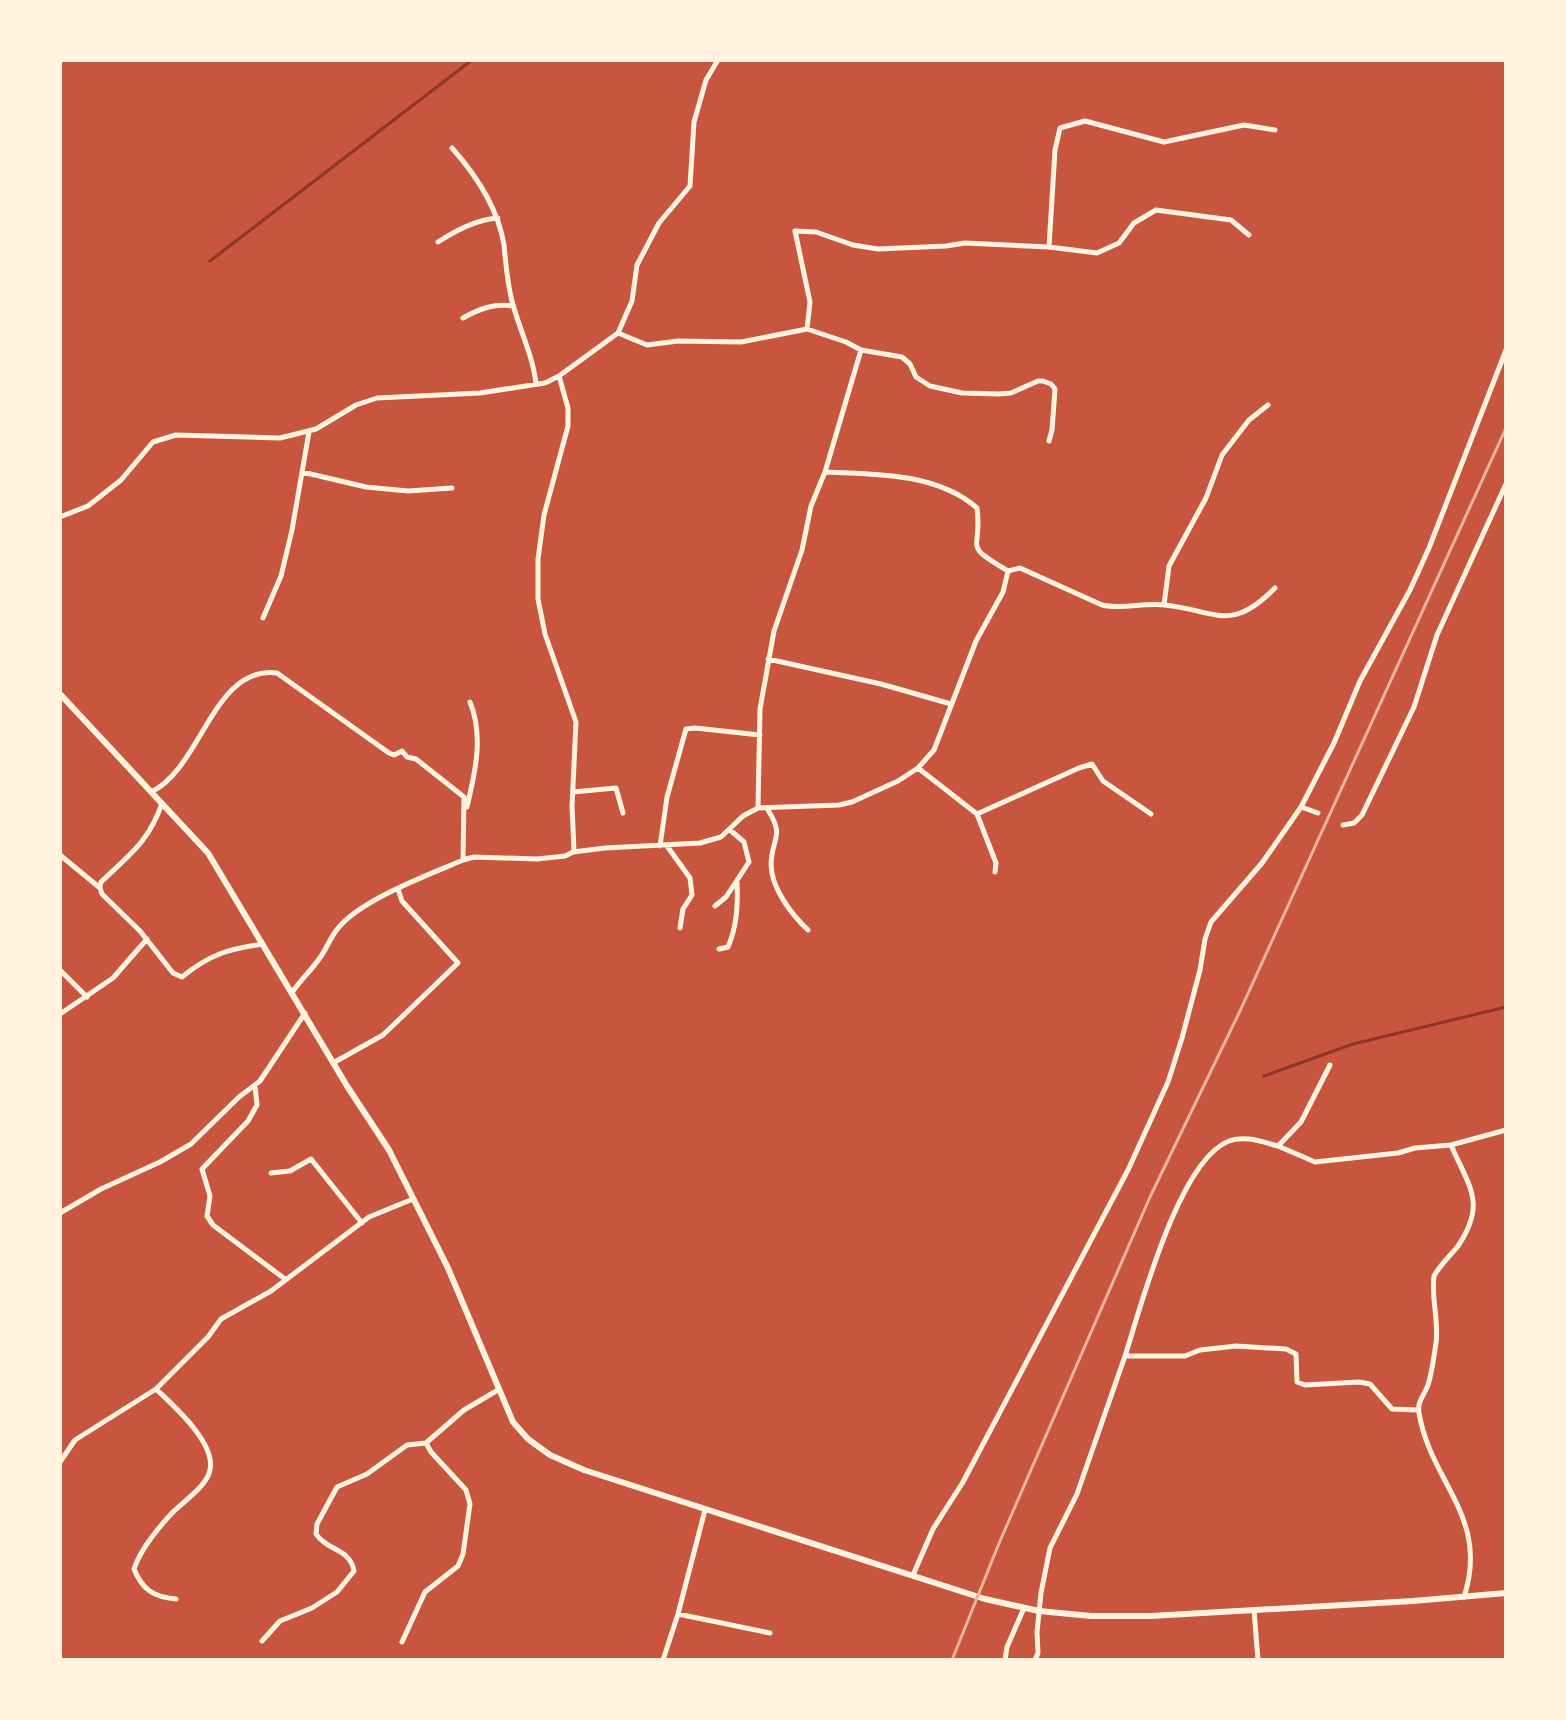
<svg xmlns="http://www.w3.org/2000/svg" width="1566" height="1720" viewBox="0 0 1566 1720" font-family="Raleway,sans-serif">
<rect width="100%" height="100%" fill="#c8553d"/>
<g fill="none" stroke-linecap="round" stroke-linejoin="round">
<!-- stream -->
<path stroke="#8f3625" stroke-width="3" d="M210,261L472,60
M1264,1076L1353,1044L1506,1007"/>
<!-- minor -->
<path stroke="#fff3e0" stroke-width="5" d="M452,148C476,175 498,208 504,245C506,264 507,282 512,301C519,329 533,355 536,384
M438,242C455,231 478,219 498,218
M1049,247L1055,150L1060,128L1085,121L1164,142L1244,125L1275,130
M463,318C479,309 494,303 513,306
M807,329L810,302L795,231L816,232L853,245L878,249L946,246L965,243L1049,247L1097,253L1119,243L1134,223L1156,210L1231,220L1249,235
M618,333L647,345L678,341L741,342L807,329L846,342L861,350L902,357L910,364L916,377L930,386L962,393L999,394L1011,393L1038,381H1043L1051,384L1055,389L1052,430L1049,441
M559,376L568,408V426L544,515L538,559V599L545,634L576,722L572,806L574,851
M302,472L366,487L408,491L452,488
M825,472C876,474 937,473 977,508C983,552 960,543 1008,571
M60,517L88,506L121,480L153,442L176,435L280,438L316,429L356,405L377,398L480,393L545,383L559,376L618,333L632,301L637,265L659,223L690,186L694,122L706,80L718,60
M1164,605L1169,566L1206,498L1222,455L1249,420L1268,405
M263,618L281,576L292,530L309,432
M768,659L881,684L951,704
M918,768L977,814L1079,768L1092,764L1103,781L1151,814
M151,792C201,769 214,664 277,673L389,753L394,755L402,751L407,757L416,759L464,797L463,860
M573,792L616,788L623,813
M467,807C475,773 484,736 470,702
M1301,807L1334,743L1360,681L1410,590L1429,548L1506,350
M758,808L760,709L774,631L802,550L811,506L825,472L861,350
M768,810C785,837 772,837 771,864C771,888 792,915 808,930
M977,814L996,863L995,872
M1343,825L1354,823L1362,815L1414,707L1437,635L1506,484
M660,846L667,797L686,729L695,728L760,735
M667,846L690,878L692,895L683,909L680,928
M60,855L100,888L102,894L140,931L173,973L182,977C210,954 229,949 263,944
M100,887L101,882C129,855 149,842 162,803
M715,906L726,897L749,862L744,842L730,830
M719,949L728,947C737,926 738,905 737,882
M60,970L87,997
M292,993C300,980 311,971 319,959C327,949 330,937 339,927C363,899 428,875 463,860L474,857L537,859L565,856L573,852L605,848L700,843L721,837L743,816L758,808L839,805L852,802L898,781L918,768L934,750L976,641L1003,592L1008,571L1020,568L1102,605C1123,610 1144,602 1165,605C1218,611 1230,633 1275,588
M60,1014L113,978L147,939
M333,1063L383,1035L458,963L402,901L398,889
M1330,1065L1301,1122L1278,1146L1315,1162L1398,1153L1415,1148L1451,1145L1506,1130
M255,1086L257,1105L248,1121L202,1169L210,1196L207,1216L213,1225L285,1279
M1451,1145C1469,1187 1487,1203 1458,1246C1450,1256 1440,1265 1434,1276C1431,1298 1439,1321 1436,1343C1434,1356 1432,1373 1428,1385C1424,1396 1417,1401 1419,1413C1431,1484 1490,1517 1464,1597
M271,1173L290,1171L311,1159L362,1223
M60,1213L101,1189L160,1162L191,1144L239,1097L260,1081L305,1013
M1125,1356C1141,1306 1179,1160 1229,1141C1245,1135 1262,1142 1278,1146
M156,1389C174,1406 216,1443 210,1470C207,1486 184,1501 173,1512C158,1528 141,1548 134,1569C142,1589 153,1597 176,1599
M60,1462L75,1440L156,1389L208,1337L221,1319L271,1291L369,1217L413,1199
M913,1575L933,1529L963,1482L1128,1170L1168,1082L1182,1038L1200,970L1205,939L1211,922L1262,863L1301,807L1318,813
M1254,1610L1258,1660
M678,1614L770,1633
M262,1641L280,1621L312,1608L337,1592L354,1571C350,1548 327,1551 316,1534L317,1524L337,1487L367,1474L407,1445L426,1443
M402,1642L425,1592L458,1566L463,1554L470,1504L466,1490L431,1452L426,1443L464,1410L498,1390
M663,1660L678,1614L705,1510
M1005,1660L1007,1647L1024,1608
M1035,1660L1038,1653L1037,1632L1041,1593L1050,1548L1077,1494L1125,1356H1185L1200,1350L1236,1346L1286,1349L1296,1354L1297,1382L1305,1385L1359,1382L1370,1384L1392,1409L1418,1410"/>
<!-- tertiary -->
<path stroke="#fff3e0" stroke-width="6" d="M60,694L208,853L347,1086L389,1150L448,1268L513,1422L528,1439L550,1455L584,1470L985,1599L1039,1611L1091,1616H1151L1413,1601L1506,1593"/>
<!-- rail -->
<path stroke="#e9b49f" stroke-width="3" d="M952,1660L1000,1541L1150,1197L1240,1011L1506,428"/>
</g>
<!-- border -->
<rect width="1566" height="1720" fill="none" stroke="#fff3e0" stroke-width="124"/>
</svg>
